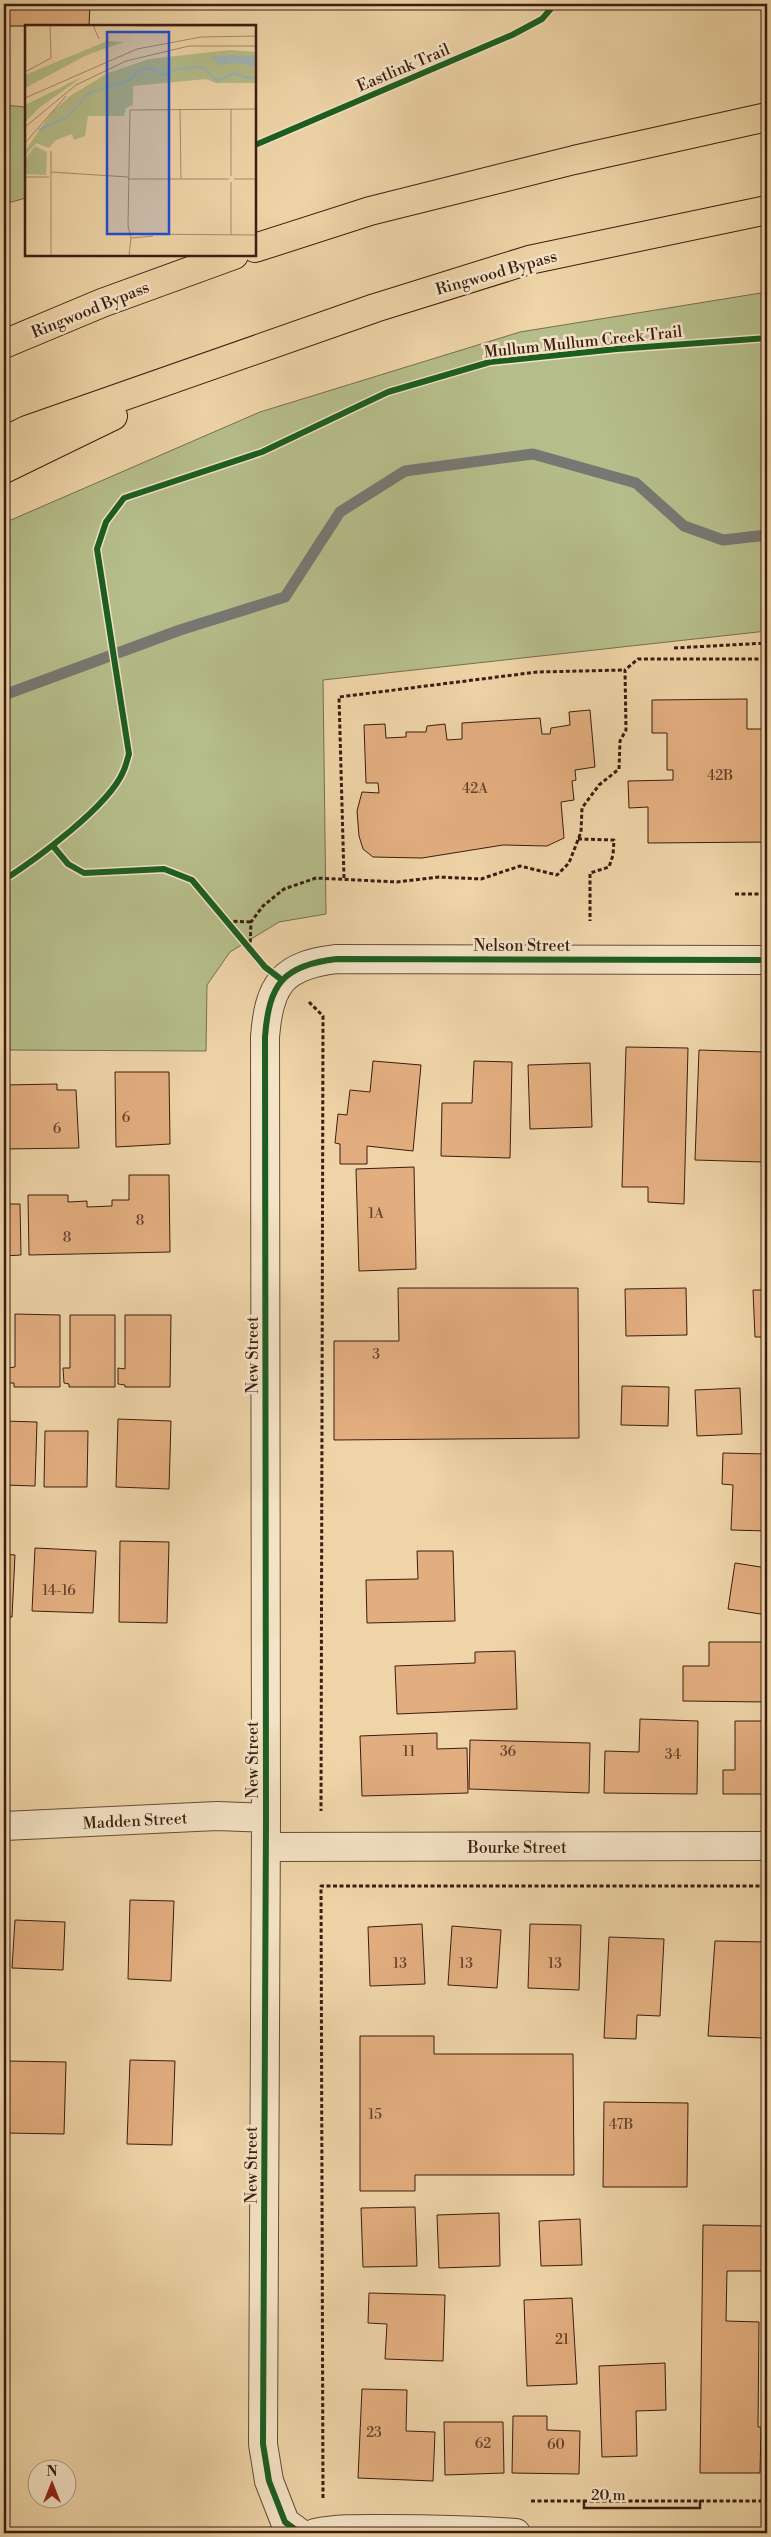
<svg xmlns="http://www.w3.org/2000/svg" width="771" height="2537" viewBox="0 0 771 2537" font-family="'Libre Bodoni',serif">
<rect width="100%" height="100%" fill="#eed4a7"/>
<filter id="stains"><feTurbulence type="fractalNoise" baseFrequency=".004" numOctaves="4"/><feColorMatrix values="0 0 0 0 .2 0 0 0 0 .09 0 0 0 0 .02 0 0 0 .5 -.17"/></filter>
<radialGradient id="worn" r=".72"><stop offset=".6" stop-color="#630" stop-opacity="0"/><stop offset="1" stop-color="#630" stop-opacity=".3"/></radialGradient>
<!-- green -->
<path fill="#b5bd8a" stroke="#786d4e" d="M4,105L26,107V198L4,204Z
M767,292V631L323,680L326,914L279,922L230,952L207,985L206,1051L4,1050V523L260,412L520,332Z"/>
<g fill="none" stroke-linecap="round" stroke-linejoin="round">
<!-- stream -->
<path stroke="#777873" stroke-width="11" d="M4,695L180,630L285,597L340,512L405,471L533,454L636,483L684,526L723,540L767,535"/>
</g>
<!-- building -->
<path fill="#e3ae7f" stroke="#3b1d11" d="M4,4H90L89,26H4Z
M747,699V729H767V699V842L648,843V807L629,808L628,781L673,780V770H667V733H652V700Z
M590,710L595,767L575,770L576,780L572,781L574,800L561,802L564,838L547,846L503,845L422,858L373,857L363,849L359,836L357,811L362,792L379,793L378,783H366L364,725L385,724L386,738L406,737V732H426L427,726L445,724L447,740L462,739V723L540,718L542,734H550L551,728L570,725L569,712Z
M626,1047L688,1048L684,1204L648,1202V1187H622Z
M699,1050L765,1052L762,1162L695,1160Z
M373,1061L421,1065L413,1151L367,1146V1164H340V1144L335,1143L338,1114L347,1115L350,1090L370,1092Z
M474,1061L512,1062L510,1158L441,1156L442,1103H472Z
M590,1063L592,1127L530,1129L528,1065Z
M115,1072H169L170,1144L116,1147Z
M57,1084V1090H76L79,1148L4,1149V1085Z
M414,1167L416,1269L359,1271L356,1169Z
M129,1175H169L170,1252L29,1255L28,1195H68V1202L87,1201V1207L112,1206V1200H129Z
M4,1204H20L21,1255L4,1256Z
M398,1288H578L579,1438L334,1440V1341H399Z
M686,1288L687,1335L626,1336L625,1289Z
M753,1290H767V1337H755Z
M4,1313L5,1314L4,1385Z
M15,1314L60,1315V1387H14V1383H9L8,1368L15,1367Z
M70,1315H115V1387H69V1384L64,1383L63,1368H70Z
M125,1315H171L170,1387H125V1385L118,1384V1368L125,1369Z
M622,1386L669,1387L668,1426L621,1425Z
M740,1388L742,1434L697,1436L695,1390Z
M118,1419L171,1421L169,1489L116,1487Z
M4,1421L37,1422L35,1486L4,1485Z
M45,1431H88L87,1487H44Z
M723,1453L767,1454V1531L731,1530L733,1485L722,1484Z
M120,1541L169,1542L167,1623L119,1622Z
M35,1548L96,1551L93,1613L32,1611Z
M417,1551H453L455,1621L367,1623L366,1580L418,1579Z
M4,1554L15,1555L12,1617H4Z
M735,1563L767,1568V1615L728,1609Z
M709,1642H767V1702L683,1701V1666H709Z
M515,1651L517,1709L397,1714L395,1666L475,1663V1652Z
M640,1719L698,1721L697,1794L604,1793L605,1751L639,1752Z
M735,1721H767V1794H723V1770H735Z
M437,1733V1749L467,1748L468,1793L362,1796L360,1736Z
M470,1740L590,1743L589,1793L469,1789Z
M130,1900L174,1901L171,1981L128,1979Z
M15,1920L65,1922L63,1970L12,1968Z
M422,1924L425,1984L370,1986L368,1927Z
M530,1924L581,1925L579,1990L528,1988Z
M452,1926L501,1930L497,1988L448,1985Z
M609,1937L664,1939L660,2016L637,2015L636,2039L604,2038Z
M715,1941L767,1942L764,2038L708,2036Z
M360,2036H434V2054H573L574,2175H415V2191H360Z
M130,2060L175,2061L172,2145L127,2144Z
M8,2061L66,2062L64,2134L6,2133Z
M604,2102L688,2103L687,2187H603Z
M415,2207L417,2266L363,2267L361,2208Z
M499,2213L500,2266L439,2268L437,2215Z
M580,2219L582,2265L541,2266L539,2221Z
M703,2225L767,2226V2271H727L726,2321L759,2322L758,2427H761L760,2473H700Z
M369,2293L445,2295L443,2361L385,2359L387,2324L368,2323Z
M572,2298L577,2384L527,2386L524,2300Z
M665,2363L666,2410L636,2411L637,2456L602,2457L599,2366Z
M362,2389L407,2390L406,2431L435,2432L433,2481L358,2478Z
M513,2416H547V2430L580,2431L579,2474L512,2473Z
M444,2422H503L504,2473L445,2475Z"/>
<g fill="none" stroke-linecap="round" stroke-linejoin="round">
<!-- minor casing -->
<g stroke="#684b36" stroke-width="30">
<path id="minor" d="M4,1826L217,1816L266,1818
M266,1847L767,1846
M300,2533L285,2522L269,2481L263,2444L266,1818L265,1037C269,985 282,965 337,959L767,960"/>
</g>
<!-- tertiary casing -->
<g stroke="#684b36" stroke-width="30">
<path id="tertiary" d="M315,2533C339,2528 364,2529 388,2529C431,2529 473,2530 516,2533"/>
</g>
<!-- motorway casing -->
<g stroke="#3b1d11" stroke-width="30">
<path id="motorway" d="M255,248L370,211L574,160L767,117
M4,344L102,303L234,255
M4,441L27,430L375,308L529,260L767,210
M4,469L113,416"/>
</g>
<!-- path -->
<path stroke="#3b1d11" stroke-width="3" stroke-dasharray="4 2.5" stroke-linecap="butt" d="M674,648L767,643
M578,839L614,840L613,855L609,867L590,873V921
M344,878L339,697L537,672L625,670
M735,894H767
M227,921L251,922
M250,949L251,922L263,906L284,889L316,878L397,882L439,877L481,879L520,866L557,875L569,863L581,832L582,808L599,785L619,769L620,741L626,730L625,670L638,659H767
M309,1002L323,1016L321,1811
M323,2498L321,1886H767
M531,2501H767"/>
<!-- minor -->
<use href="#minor" stroke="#f4e3c6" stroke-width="28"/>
<!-- tertiary -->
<use href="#tertiary" stroke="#f4e3c6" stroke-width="28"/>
<!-- motorway -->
<use href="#motorway" stroke="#eed4a7" stroke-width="28"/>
<!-- cycleway casing -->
<g stroke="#f4e3c6" stroke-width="9">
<path id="cycleway" d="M255,145L512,35L542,19L555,4
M53,846L68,864L84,873L164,869L192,880L265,967L282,980
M4,880C36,859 108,807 123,772C126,766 127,760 129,754L97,549L106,522L124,498L262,452L388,392L490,362L617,349L767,338
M300,2533L285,2522L269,2481L263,2444L266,1818L265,1037C269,985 282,965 337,959L767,960"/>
</g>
<!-- cycleway -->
<use href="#cycleway" stroke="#1b5e20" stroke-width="6"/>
</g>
<g text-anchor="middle" stroke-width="5" stroke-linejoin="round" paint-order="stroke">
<!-- number labels -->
<g font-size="14" fill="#65412c">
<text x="720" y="780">42B</text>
<text x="475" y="793">42A</text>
<text x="126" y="1122">6</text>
<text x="57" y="1133">6</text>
<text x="376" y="1218">1A</text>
<text x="140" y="1225">8</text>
<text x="67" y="1242">8</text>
<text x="376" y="1359">3</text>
<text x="59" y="1595">14-16</text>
<text x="409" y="1756">11</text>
<text x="508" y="1756">36</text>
<text x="673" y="1759">34</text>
<text x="400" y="1968">13</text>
<text x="466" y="1968">13</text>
<text x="555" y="1968">13</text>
<text x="375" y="2119">15</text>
<text x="621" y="2129">47B</text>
<text x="562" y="2344">21</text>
<text x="374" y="2437">23</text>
<text x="483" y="2448">62</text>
<text x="556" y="2449">60</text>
</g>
<!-- street labels -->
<g font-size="16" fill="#3b1d11" stroke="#f4e3c6">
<text transform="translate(403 67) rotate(-23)" y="6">Eastlink Trail</text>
<text transform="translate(496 272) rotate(-16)" y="6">Ringwood Bypass</text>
<text transform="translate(90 309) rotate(-22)" y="6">Ringwood Bypass</text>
<text transform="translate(583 341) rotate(-6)" y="6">Mullum Mullum Creek Trail</text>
<text x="522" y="951">Nelson Street</text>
<text transform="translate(252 1355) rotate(-90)" y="6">New Street</text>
<text transform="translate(252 1760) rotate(-90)" y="6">New Street</text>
<text transform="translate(135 1820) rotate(-3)" y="6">Madden Street</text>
<text x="517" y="1853">Bourke Street</text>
<text transform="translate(251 2165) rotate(-90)" y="6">New Street</text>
</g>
</g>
<!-- overview -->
<g transform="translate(25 25)">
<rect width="231" height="231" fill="#eed4a7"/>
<path d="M82,16L99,17L62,30L0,63V50ZM205,25L231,27V58H191L181,54L108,61V80L101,83L99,91H63L60,111L49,115L47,109L31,115L24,123L11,118L0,131V126L27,87L45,71L83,48L124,34ZM57,52L14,83L0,97V80ZM10,121L22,127L21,150L0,149V134Z" fill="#b5bd8a"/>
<path d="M208,30L231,32V42L214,38L195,40L185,32Z" fill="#9fb5b4"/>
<path fill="none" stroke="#9fb5b4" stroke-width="2.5" d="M14,105L42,92L64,68L105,55L114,45L125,43L140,50L152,44L178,42L192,56L209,48L223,53L232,52"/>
<path fill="none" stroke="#a68b6b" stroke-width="1" d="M68,0L74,14M112,1H232M0,47L26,33L25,0M0,73L112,24L176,12L232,11M155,84L156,154M206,84V151M0,102L51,60L101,36L164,21H232M0,118L41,71M26,126V231M26,147L103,152M0,152H24M103,154H204M209,154H232M206,157V210M106,209L232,210M106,213L103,201L105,85L232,84M104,231L106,213L128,211"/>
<path fill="#1d4ed8" fill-opacity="0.15" stroke="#1d4ed8" stroke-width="2.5" d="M82,7H144V209H82Z"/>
<rect width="231" height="231" fill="none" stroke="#3b1d11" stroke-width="2.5"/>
</g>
<!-- margin -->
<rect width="771" height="2537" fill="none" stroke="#eed4a7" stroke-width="20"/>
<rect x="5" y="5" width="761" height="2527" fill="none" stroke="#3b1d11" stroke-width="2.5"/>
<rect x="10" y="10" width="751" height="2517" fill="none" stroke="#3b1d11"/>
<!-- north arrow -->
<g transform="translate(52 2484)"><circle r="24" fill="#f4e3c6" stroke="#aa947e"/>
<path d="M0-4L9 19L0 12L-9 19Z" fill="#8f2418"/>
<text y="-8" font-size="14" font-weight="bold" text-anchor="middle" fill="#3b1d11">N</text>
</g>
<!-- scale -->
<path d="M584 2500v8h116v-8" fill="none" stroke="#3b1d11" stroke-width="2.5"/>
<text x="591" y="2500" font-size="15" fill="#3b1d11" stroke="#f4e3c6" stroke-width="4" paint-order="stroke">20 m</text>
<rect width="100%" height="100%" filter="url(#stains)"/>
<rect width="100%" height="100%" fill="url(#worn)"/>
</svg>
